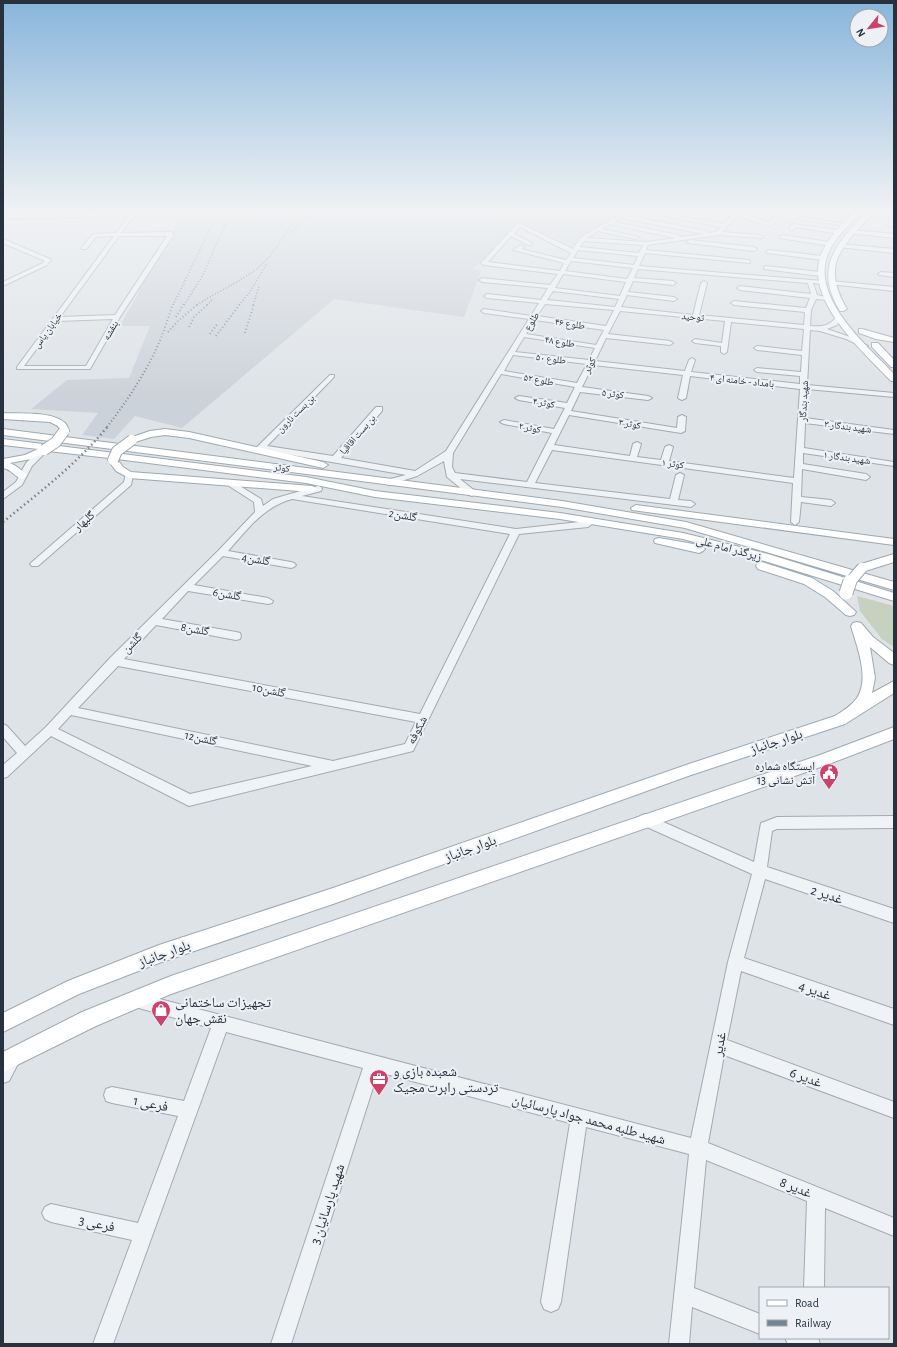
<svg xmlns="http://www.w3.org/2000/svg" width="897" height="1347" viewBox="0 0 897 1347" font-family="'Alegreya Sans','Noto Naskh Arabic',sans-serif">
<rect width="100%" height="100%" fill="#dee3e7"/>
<!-- built -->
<path fill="#ccd2d9" d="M181,209H629L581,237L574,246L522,223H517L473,269L481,271L464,317L334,299L182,428L135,416L114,439L82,435L98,413L31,409L67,380L129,378L150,326H120L171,234Z"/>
<!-- green -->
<path fill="#c6d1bf" d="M39,209H142C125,214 53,216 39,209Z
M857,596L894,606V647L882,639L860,611Z"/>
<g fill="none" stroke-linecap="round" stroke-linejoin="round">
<!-- minor casing -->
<g stroke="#a3aab1" stroke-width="2">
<path id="minor" d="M154,209H161L134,216L121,233L171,232L174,234L120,317L90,369H17V367L114,236L96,237L86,249H82V247L93,234L116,233L129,216H104L102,214L138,213ZM119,236H167L115,315L60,317ZM113,319L86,366H24L57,321Z
M629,209H640L724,224L732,216L695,209H704L730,214L732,215L733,214L721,209H727L736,212L739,209H743L740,213L769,223L776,215H780V217L770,226L737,216L722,232L760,235L763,237L762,238L718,235L648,245L646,250L748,260L750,261V263L645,253L639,266L823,281L824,282L821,284L813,283L817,295L830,298L827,300L816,299L811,310L810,326C822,327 830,326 837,316H841L842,317L837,325L827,329L850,337L868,346L863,347L846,339L820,331L810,330L807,385L894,393V397L807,389L805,418L894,430V434L805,423L804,448L894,462V466L803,453V464L866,474L870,477L866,480L802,469L801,497L831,500L835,503L831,506L801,502L799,522L795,525L791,522L793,483L552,450L535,483L670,499L676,475L680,473L684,475L678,500L691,501L695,504L691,507L460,479L475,491L476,493L472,496L469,495L447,477L444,461L417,476L389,485L386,484L385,482L386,480L406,475L263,450L258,452L254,450L330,375H334V377L267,446L333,456L376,407H382V411L341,458L415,471L446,451L529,319L484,313L481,311L484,309L531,316L539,303L487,298L484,296L487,294L541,300L548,288L482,282L479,280L482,278L550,285L558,274L484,265L481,263L482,262L517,224H521L573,249L580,238ZM633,210L721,227L716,232L708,233L706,231L625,215ZM621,218L704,234L680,237L678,235L613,222ZM610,224L676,238L646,242L587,238L598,231L636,239L639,237L602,229ZM520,227L571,253L566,260L521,249L524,247L521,245L513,250L564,263L560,271L488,262L511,236L528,245H532V243L514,234ZM584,241L643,245L639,253L580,247ZM578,250L638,256L634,265L573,258ZM571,261L633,268L627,279L565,271ZM638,269L808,283L811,294L740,286L737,288L740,290L810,298L806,308L734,301L731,303L734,305L805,312L804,325L699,315L707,283L704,281L701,283L693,315L621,307L627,295L674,301L677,299L674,297L628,292L633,281L673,285L676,283L673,281L634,278ZM563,274L626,282L620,296L555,288ZM553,291L619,299L615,307L547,300ZM545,304L614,310L606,326L537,316ZM620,311L725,321L722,343L695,339L692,341L695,343L721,346V352L724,354L727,352L731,322L804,329L802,351L757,346L754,348L757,350L802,355L801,372L757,368L754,370L757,372L800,376V384L691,372L695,360L692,358L689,360L685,371L595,361L606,338L670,345L673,343L670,341L608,334ZM535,320L604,330L596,345L526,334ZM524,337L595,348L589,360L515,352ZM513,355L587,364L577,383L504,371ZM593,365L683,375L678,398L682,400L686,398L690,376L800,389L794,478L669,461L673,447L669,445L665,447L661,460L637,457L641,444L637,442L633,444L630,456L554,445L569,415L681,433L685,431L686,417L682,415L678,417L677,428L571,411L580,392L648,400L652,398L648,396L582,387ZM501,374L575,387L567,403L519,396L515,398L519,400L565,408L554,429L504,420L500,422L504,424L552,433L527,482L455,473L452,467L453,453Z
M815,209H826L858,214L856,215L817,210Z
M868,213L894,216V227L888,226L891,218L866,215Z
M799,217L846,224L848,225L846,226L797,219Z
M792,224L839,230L842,232L839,234L796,227L792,231L789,229Z
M851,230L894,234V238L849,233L848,232Z
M782,235L830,242L833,244L830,246L780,238L779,237Z
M3,239L50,259L51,260L47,265L3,286V282L43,263L45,261L3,243Z
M690,240L754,247L757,249L754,251L688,243L687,242Z
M840,244L894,249V253L838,247L837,246Z
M769,250L823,256L826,258L823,260L767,253L766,252Z
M766,266L820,272L823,274L820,276L764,269V267Z
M881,272L894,273V277L879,275L878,274Z
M831,281L894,287V291L829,284L828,283Z
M39,450H42L46,452L32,466L22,485L3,499V492L16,482L26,463Z
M126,473H132L133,475L131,485L38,566H32L30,564L32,562L124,482Z
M232,481L261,499L263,506L273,499L318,486L321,487L322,489L321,491L302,496L516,529L588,521L592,524L588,527L519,534L413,751L189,806L51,736L7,777L3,778V765L17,753L3,737V724L7,726L25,746L46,727L110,658L218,551L255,512L254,502L229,486L228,484L229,482ZM292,499L510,534L420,714L124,659L156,625L236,640L240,639L241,636L240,633L236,632L162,619L188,591L268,604L272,603L273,601L268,598L194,585L223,556L291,568L294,567L296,565L294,563L291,562L228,551C247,530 263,507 292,499ZM118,666L416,722L405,744L333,761L78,708ZM71,715L312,766L190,794L58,729Z
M645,814L754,862L761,823L777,817L894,816V828L777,829L772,831L767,867L894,909V923L765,879L744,958L894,1009V1025L741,971L727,1040L894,1102V1118L724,1055L708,1143L894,1218V1236L825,1208L824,1288H804L807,1201L706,1160L694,1288L760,1314V1334L692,1307L689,1344H669L689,1154L586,1127L561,1302L558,1309L551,1312L544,1309L541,1302L570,1123L378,1072L291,1344H271L363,1068L226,1032L113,1344H93L132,1240L51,1222L45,1219L42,1213L45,1207L51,1204L138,1223L178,1116L112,1103L106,1101L104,1095L106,1089L112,1087L184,1101L211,1028L128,1005L125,1000L128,995L133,992L691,1138L728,962L752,874L640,824L639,820L640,816Z
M13,1050L19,1052L21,1058L9,1081L3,1083C3,1071 0,1056 13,1050Z
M785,1338H818L820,1344H788Z"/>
</g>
<!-- major casing -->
<g stroke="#9da9b3" stroke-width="2">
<path id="major" d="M139,209H149L132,214L83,217L7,218L4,216L7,214L83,213Z
M858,209H864C851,224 835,236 828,254C810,298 867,346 894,374V381H891C864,353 810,305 819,262C823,241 843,223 858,209Z
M870,209H876C846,245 818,260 847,309L843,311H840C812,265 839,241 870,209Z
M859,329H862L894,338V342L876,339L859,333Z
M872,343H878L894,360V367H891L872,347Z
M3,413C18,414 53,411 65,423C67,425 68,428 69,431L67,433H61L58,426L50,422L3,419Z
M3,429L562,501L686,522L894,582V590L685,528L562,507L3,435Z
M165,429L189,432L323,462L328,465L323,468L189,438L165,435L151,437L132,443L127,440L129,438L150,431Z
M3,439L306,477L375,491L560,513L683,533L768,554L894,593V601L761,560L683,539L560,519L375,497L306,483L117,459L123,467L131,472L312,486L317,489L312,492L129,478L116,471L108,460L109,458L48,451L31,459L10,463C17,466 22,470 27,476L22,479C15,477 11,469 3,468V459L25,455L38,449L3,445Z
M636,505L894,539V545L632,510L631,508Z
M659,538L699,545L703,547L705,549L703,551L699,553L655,543L654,541L655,539Z
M894,554V562L862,572L858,571L856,568L858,565Z
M762,562L812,578L833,591L856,612L854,615L850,616L846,615L825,597L804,584L758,569L756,566L758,563Z
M857,622L861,623L873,637L894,653V665L889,663L870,647L875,678L872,693L894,681V693L845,724L691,775L333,904L159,963L79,994L3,1032V1013L68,981L159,945L333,888L689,764L835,716C843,711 851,706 857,698C870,678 857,647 851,626L853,623Z
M894,727V739L829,764L171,994L96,1026L3,1072V1052L82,1012L171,976L820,755Z"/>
</g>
<!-- minor -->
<use href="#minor" fill="#f0f3f6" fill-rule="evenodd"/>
<!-- major -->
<use href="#major" fill="#fff" fill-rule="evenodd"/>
<!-- rail-far2 -->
<path stroke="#778491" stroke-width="1.5" stroke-dasharray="1 2" stroke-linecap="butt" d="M290,233L317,209
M173,305L220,209
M184,305L203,275L232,209
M197,305C219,290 245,281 264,262C280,246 289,226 302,209
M207,305L212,300
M239,305L250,292L267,263
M253,305L259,286"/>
<!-- rail-far1 -->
<path stroke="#778491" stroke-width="2" stroke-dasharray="1 2.5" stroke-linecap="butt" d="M176,317L184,304
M189,327L194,317L208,304
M168,332L178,321L198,304
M245,333L254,304
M210,334L218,323
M216,336L240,304
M107,427C127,401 145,374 158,345C164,332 168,318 173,304"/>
<!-- rail -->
<path stroke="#778491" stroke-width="2.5" stroke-dasharray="1.5 3" stroke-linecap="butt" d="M3,522C40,492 78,463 108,426"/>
<!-- major-bridge-far1 casing -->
<g stroke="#9da9b3" stroke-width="12" stroke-linecap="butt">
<path id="major-bridge-far1" d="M44,450L56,442L64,431
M113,460L117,451L132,440
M850,582L862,568"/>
</g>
<!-- major-bridge casing -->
<g stroke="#9da9b3" stroke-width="15" stroke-linecap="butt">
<path id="major-bridge" d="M846,593L850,581"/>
</g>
<!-- major-bridge-far1 -->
<use href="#major-bridge-far1" stroke="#fff" stroke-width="10"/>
<!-- major-bridge -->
<use href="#major-bridge" stroke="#fff" stroke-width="13"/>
</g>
<!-- sky -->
<linearGradient id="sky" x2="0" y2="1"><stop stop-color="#88b5db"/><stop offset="0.53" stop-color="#f0f2f4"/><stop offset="1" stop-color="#f0f2f4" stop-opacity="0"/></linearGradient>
<rect width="897" height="397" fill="url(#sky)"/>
<!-- icons -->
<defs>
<g id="civic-pin" transform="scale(1)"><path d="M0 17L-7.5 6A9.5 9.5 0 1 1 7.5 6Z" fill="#cd426a" stroke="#edf1f5"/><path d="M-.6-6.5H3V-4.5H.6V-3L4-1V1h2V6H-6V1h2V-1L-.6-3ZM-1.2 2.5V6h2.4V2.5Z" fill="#fff"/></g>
<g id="shop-pin" transform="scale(1)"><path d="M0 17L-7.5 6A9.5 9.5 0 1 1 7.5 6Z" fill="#cd426a" stroke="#edf1f5"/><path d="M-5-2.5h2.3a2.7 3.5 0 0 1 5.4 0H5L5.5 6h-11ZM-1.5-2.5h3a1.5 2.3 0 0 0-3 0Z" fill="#fff"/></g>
<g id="office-pin" transform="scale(1)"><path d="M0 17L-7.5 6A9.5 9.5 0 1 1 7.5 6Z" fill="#cd426a" stroke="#edf1f5"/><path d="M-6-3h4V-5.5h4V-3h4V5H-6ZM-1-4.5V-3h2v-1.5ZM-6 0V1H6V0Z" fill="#fff"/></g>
</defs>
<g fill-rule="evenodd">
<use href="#civic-pin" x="829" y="773"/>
<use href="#shop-pin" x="161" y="1010"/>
<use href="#office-pin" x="379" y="1079"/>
</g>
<g text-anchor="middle" stroke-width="4" stroke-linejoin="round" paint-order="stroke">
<!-- far-street labels -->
<g font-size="10" fill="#27323e" stroke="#edf1f5">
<text transform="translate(693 316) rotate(5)" y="4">توحید</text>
<text transform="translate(531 321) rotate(-58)" y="4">طلوع</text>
<text transform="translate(570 323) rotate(8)" y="4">طلوع ۴۶</text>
<text transform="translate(47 330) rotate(-54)" y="4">خیابان یاس</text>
<text transform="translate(110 330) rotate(-60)" y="4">بنفشه</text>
<text transform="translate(560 341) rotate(9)" y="4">طلوع ۴۸</text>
<text transform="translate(551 358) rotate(7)" y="4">طلوع ۵۰</text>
<text transform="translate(589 365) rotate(-63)" y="4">کوثر</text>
<text transform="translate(539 379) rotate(10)" y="4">طلوع ۵۲</text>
<text transform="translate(742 380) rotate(6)" y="4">بامداد - خامنه ای ۴</text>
<text transform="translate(613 393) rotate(7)" y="4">کوثر ۵</text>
<text transform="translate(803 401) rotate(-87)" y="4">شهید بندگار</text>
<text transform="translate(544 402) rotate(10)" y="4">کوثر ۴</text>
<text transform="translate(295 413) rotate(-45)" y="4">بن بست نارون</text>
<text transform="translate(630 423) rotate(10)" y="4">کوثر ۳</text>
<text transform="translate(848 426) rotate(7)" y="4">شهید بندگار ۳</text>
<text transform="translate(530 427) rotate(11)" y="4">کوثر ۲</text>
<text transform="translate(357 434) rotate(-49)" y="4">بن بست اقاقیا</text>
<text transform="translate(847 457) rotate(8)" y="4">شهید بندگار ۱</text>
<text transform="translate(673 463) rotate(8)" y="4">کوثر ۱</text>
<text transform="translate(282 467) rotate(7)" y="4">کوثر</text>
</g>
<!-- street labels -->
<g font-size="12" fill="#27323e" stroke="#edf1f5">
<text transform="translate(403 515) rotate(9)" y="4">گلشن2</text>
<text transform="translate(84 521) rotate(-41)" y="4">گلبهار</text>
<text transform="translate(729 548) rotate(15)" y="4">زیرگذر امام علی</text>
<text transform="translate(256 559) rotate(9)" y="4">گلشن4</text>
<text transform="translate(227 594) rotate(9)" y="4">گلشن6</text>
<text transform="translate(195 629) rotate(10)" y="4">گلشن8</text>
<text transform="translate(132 643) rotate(-45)" y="4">گلشن</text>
<text transform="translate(269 690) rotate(11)" y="4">گلشن10</text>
<text transform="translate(417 730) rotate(-62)" y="4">شکوفه</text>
<text transform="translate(201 738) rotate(12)" y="4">گلشن12</text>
</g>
<!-- poi labels -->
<g font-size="12" fill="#27323e" stroke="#edf1f5" text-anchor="end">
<text x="815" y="770">ایستگاه شماره<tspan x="815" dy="14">13 آتش نشانی</tspan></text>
</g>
<!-- near-street labels -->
<g font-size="14" fill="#27323e" stroke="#edf1f5">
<text transform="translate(776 741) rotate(-18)" y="5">بلوار جانباز</text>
<text transform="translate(470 848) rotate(-20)" y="5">بلوار جانباز</text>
<text transform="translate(827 894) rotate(18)" y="5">غدیر 2</text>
<text transform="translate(164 953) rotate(-20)" y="5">بلوار جانباز</text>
<text transform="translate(815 990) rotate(19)" y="5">غدیر 4</text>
<text transform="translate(719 1044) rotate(-79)" y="5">غدیر</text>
<text transform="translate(806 1077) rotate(20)" y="5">غدیر 6</text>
<text transform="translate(151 1103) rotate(11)" y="5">فرعی 1</text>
<text transform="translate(589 1119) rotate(15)" y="5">شهید طلبه محمد جواد پارسائیان</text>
<text transform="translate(796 1187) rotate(22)" y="5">غدیر 8</text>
<text transform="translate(327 1204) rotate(-72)" y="5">شهید پارسائیان 3</text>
<text transform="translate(97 1223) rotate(12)" y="5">فرعی 3</text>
</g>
<!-- near-poi labels -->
<g font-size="14" fill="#27323e" stroke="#edf1f5" text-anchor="start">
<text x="175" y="1007">تجهیزات ساختمانی<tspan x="175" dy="16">نقش جهان</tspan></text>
<text x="393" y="1076">شعبده بازی و<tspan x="393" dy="16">تردستی رابرت مجیک</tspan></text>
</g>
</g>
<!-- border -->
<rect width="897" height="1347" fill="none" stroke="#27323e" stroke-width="8"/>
<!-- legend -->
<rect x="759" y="1287" width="130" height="52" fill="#edf1f5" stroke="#9ea5ac"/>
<rect x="767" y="1300" width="20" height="6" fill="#ffffff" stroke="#9ea5ac"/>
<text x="795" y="1307" font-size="12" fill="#27323e">Road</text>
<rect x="767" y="1320" width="20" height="6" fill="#778491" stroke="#9ea5ac"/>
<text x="795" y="1327" font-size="12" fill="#27323e">Railway</text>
<!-- north arrow -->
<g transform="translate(869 28) rotate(240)"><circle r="19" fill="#edf1f5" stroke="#9ea5ac"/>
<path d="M0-3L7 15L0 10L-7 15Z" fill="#cd426a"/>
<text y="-6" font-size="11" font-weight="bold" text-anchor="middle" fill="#27323e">N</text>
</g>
</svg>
